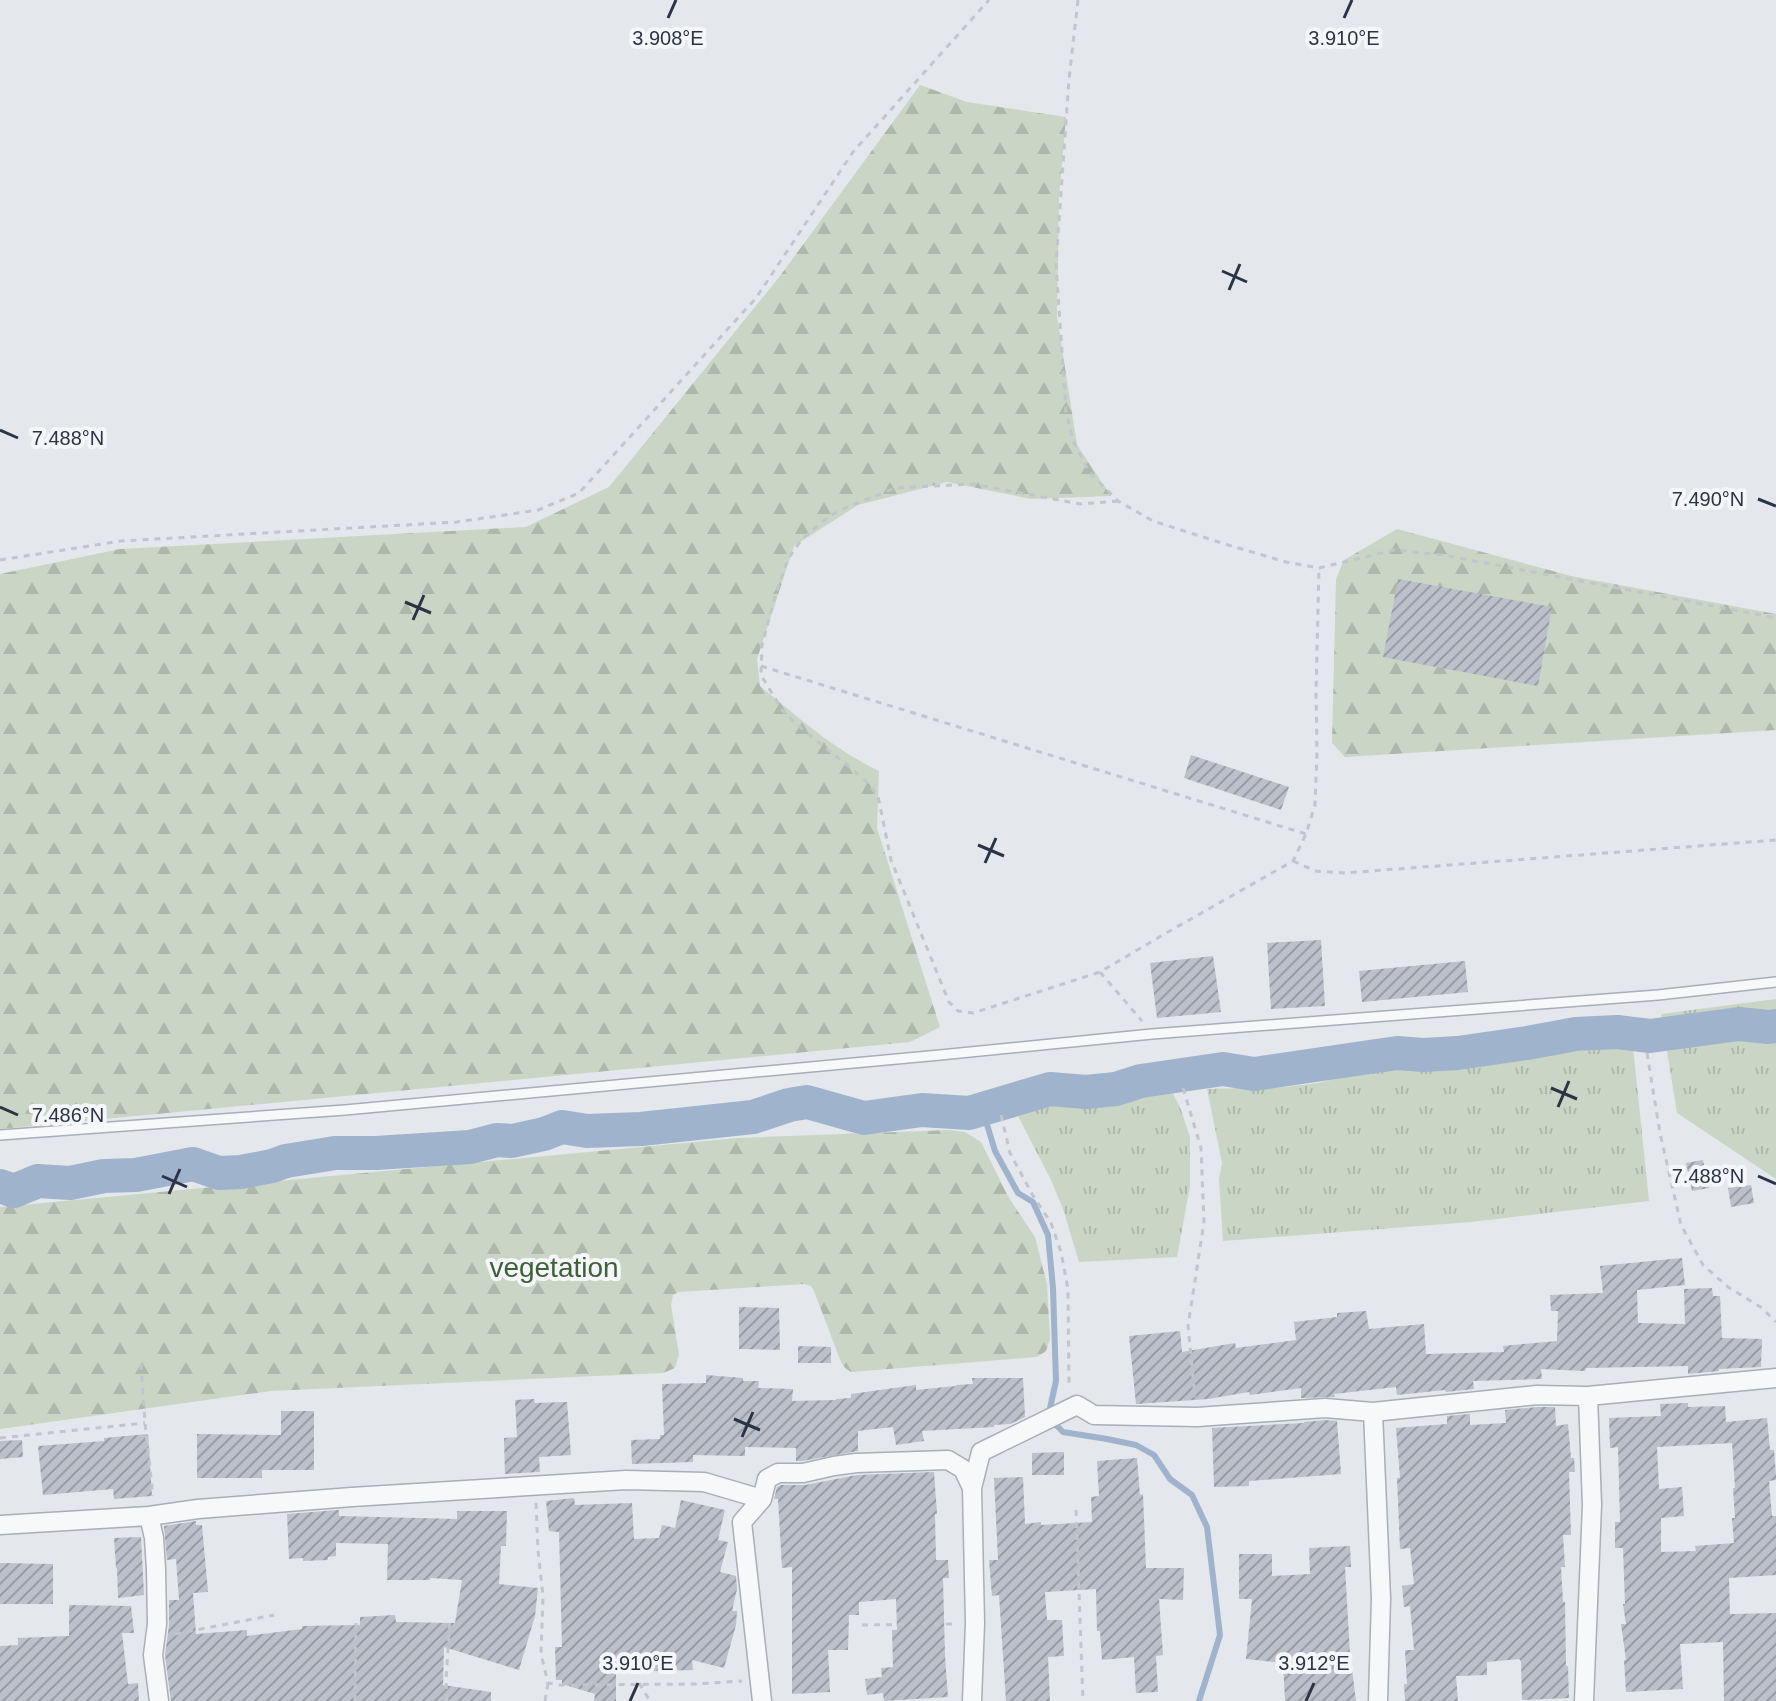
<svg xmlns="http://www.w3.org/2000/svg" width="1776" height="1701" viewBox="0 0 1776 1701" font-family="Arial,sans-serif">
<defs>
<pattern id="grass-tufts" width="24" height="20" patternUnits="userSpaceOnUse" patternTransform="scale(2)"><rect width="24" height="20" fill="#c9d6c5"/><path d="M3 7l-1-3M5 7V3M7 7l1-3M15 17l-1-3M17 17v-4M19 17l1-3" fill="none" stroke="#adb8ab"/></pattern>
<pattern id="forest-firs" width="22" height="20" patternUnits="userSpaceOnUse" patternTransform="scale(2)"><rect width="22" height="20" fill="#c9d6c5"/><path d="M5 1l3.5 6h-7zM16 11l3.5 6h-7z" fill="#adb8ab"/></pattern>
<pattern id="building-hatch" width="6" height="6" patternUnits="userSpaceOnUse" patternTransform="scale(2)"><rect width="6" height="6" fill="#bbc0ca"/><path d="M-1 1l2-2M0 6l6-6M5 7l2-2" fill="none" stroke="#989da6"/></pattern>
</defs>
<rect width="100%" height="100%" fill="#e4e7ec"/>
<!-- grass -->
<path fill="url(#grass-tufts)" d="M1776,999V1179L1677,1113L1661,1014Z
M1633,1047L1649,1201L1471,1222L1223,1241L1219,1179L1222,1163L1207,1089L1285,1087L1318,1083L1391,1066Z
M1169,1086L1180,1107L1190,1137V1186L1177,1257L1079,1262L1063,1209L1051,1180L1016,1112L1065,1091Z"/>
<!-- forest -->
<path fill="url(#forest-firs)" d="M920,85L967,102L1066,117L1059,197L1057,316L1077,445L1111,496L1031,499L947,482L858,505L794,546L757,659L760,686C798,717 835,750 879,771L877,828L940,1027L910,1042L0,1129V574L120,549L526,527L609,487L780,276Z
M1397,529L1571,576L1776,614V730L1345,757L1332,743L1336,579L1344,560Z
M949,1130L965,1132L981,1142L1009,1198L1035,1237L1047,1284L1050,1339L1046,1351L1037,1357L851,1372L845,1368L841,1362L814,1291L811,1286L804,1284L679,1292L673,1295L671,1305L679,1355L675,1368L663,1373L271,1391L0,1429V1207L738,1138Z"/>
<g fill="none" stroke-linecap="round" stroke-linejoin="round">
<!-- stream -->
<path stroke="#9fb4cc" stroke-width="6" d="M982,1108L995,1151L1018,1193L1033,1202L1048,1235L1053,1288L1056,1381L1048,1417L1063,1432L1107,1439L1136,1445L1154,1455L1170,1479L1192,1495L1207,1527L1220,1635L1199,1701"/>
<!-- river -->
<path stroke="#9fb4cc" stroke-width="34" d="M0,1186L14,1191L38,1181L70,1183L104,1176L136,1175L193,1164L219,1173L241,1172L272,1166L286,1161L335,1153H376L470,1147L497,1140L512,1141L544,1134L562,1127L587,1131L641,1129L753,1117L789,1105L807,1102L864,1118L922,1110L969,1113L1050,1089L1086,1092L1116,1089L1141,1081L1223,1069L1254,1074L1397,1053L1423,1055L1458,1053L1527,1043L1576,1034L1617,1032L1650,1036L1739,1024L1768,1027L1776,1026"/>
</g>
<!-- building -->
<path fill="url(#building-hatch)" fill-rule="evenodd" d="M1398,579L1552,607L1538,686L1383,657Z
M1191,755L1289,787L1281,810L1184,778Z
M1321,940L1325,1006L1271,1009L1267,943Z
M1213,956L1221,1012L1157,1018L1150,963Z
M1465,961L1468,992L1362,1002L1359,971Z
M1703,1160L1709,1188L1692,1191L1686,1163Z
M1751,1185L1754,1203L1731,1207L1728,1188Z
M1682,1258L1685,1285L1637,1290L1638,1323L1685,1324L1684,1289L1712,1288L1713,1296H1720L1722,1338L1762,1339L1761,1367L1719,1369V1371L1688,1374V1366L1586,1368L1585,1371L1541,1369L1542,1379L1473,1381L1474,1389L1446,1392L1445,1390L1397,1395L1396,1387L1334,1394L1335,1397L1301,1398V1388L1250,1395L1249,1392L1208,1399L1136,1404L1129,1336L1180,1331L1182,1352L1235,1343L1236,1348L1296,1340L1294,1322L1337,1317V1313L1366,1311L1369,1329L1424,1324L1426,1354L1504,1352L1503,1346L1557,1341L1558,1311H1551L1550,1295L1603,1293L1600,1266Z
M739,1307L779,1308L780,1350L739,1349Z
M798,1346L831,1347V1363H798Z
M706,1375L743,1378V1381H759L758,1388L793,1389L792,1401L836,1400V1399L851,1398V1394L916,1385V1390L956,1386V1385L973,1384L972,1378H1023L1025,1417L1010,1424L994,1425V1427L922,1431L924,1441L896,1445L893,1427L858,1431V1451L802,1461H796V1448L745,1447V1456L693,1455V1462L632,1464L631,1440L660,1439V1435H664L662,1384L706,1383Z
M534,1399L535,1403L567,1402L571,1455L539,1457L540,1472L505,1474L504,1438L517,1437L515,1400Z
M1688,1403V1407L1725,1406L1726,1422L1767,1418L1770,1450H1774L1776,1475V1480L1769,1481L1772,1516H1776V1575L1729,1578L1730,1614L1776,1613V1701H1724L1723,1642L1680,1644L1683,1689L1626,1692L1624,1660H1626L1621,1624H1626L1623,1604H1625L1623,1548H1615V1522H1620L1618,1447L1610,1448L1609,1418L1661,1416L1660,1404ZM1732,1443L1735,1488H1733L1735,1518H1732L1734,1543L1695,1546L1696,1551L1661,1552V1518L1684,1516L1682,1487L1659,1489L1657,1447Z
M1538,1407H1555L1556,1426L1568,1424L1571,1458H1574L1575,1472H1569L1571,1535H1563L1565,1567H1561L1563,1602H1565L1566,1666H1568L1569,1698L1522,1700L1521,1661L1519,1659L1487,1662V1675L1456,1676L1458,1701H1405L1404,1684H1407L1405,1650H1414L1410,1606L1404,1607L1402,1586L1414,1584L1410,1548L1400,1549L1397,1478H1400L1396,1428L1447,1424V1416L1470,1414V1425L1506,1423L1505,1410Z
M281,1411H314V1470H262V1478H197V1434L281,1435Z
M1325,1420L1337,1421L1341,1474L1249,1481V1486L1214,1487L1212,1428L1304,1423V1422Z
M148,1434L152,1496L114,1499L113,1489L43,1495L38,1446L104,1441V1438Z
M22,1440L23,1457L0,1459V1441Z
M1064,1452V1475H1032V1453Z
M1137,1458L1140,1495L1143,1494L1146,1568H1184L1183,1600L1159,1599L1163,1655L1156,1656L1158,1692L1136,1693L1134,1657L1102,1660L1100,1631H1097L1096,1589L1045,1592L1047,1620H1062L1064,1656L1048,1657L1050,1701H1006L999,1595L992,1596L989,1560H998L994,1478L1023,1477L1025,1524L1041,1522V1525L1092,1522L1091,1497L1099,1496L1097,1461Z
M934,1472L937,1514H935L936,1560H948L949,1578H943L945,1656L948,1697L884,1701L883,1693L867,1695L865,1679L882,1677L881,1668L893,1667L892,1630H897L896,1599L859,1602V1615H849L848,1650H828L830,1692L792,1694V1567L782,1568L778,1499H774L777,1487L781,1485H805L857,1475Z
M574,1498L575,1505L632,1503L634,1539L659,1538L662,1525L675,1528L681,1500L725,1510L718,1540L728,1542L720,1572L736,1576L737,1589L732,1611H737L736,1625L724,1668L692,1660L693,1670L616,1672V1701H594L595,1694L562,1684V1680H556L555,1647H562L559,1532L549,1531L546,1501Z
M339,1510V1516L457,1519V1511H507L506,1546H501L499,1584L538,1588L535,1616L519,1670L444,1647L443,1685L491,1692V1701H171L165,1655L169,1625V1600H179L176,1559L167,1560L164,1526L196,1521V1525H202L208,1592L193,1593L196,1634L247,1630V1636L302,1629V1626L360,1625V1617L395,1615L396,1622L455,1623L462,1580L430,1578V1580H387L388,1544L336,1543V1556L328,1557V1560L303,1561V1558L289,1559L287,1514Z
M141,1537L144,1595L118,1598L117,1568H116L114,1538Z
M1350,1546L1351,1567H1345L1350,1654L1356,1701H1285L1283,1663L1246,1659L1252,1599H1239V1554H1272V1576L1310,1574L1309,1548Z
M0,1563L53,1564V1604H0Z
M69,1605L131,1606L134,1633H122L128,1684L138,1683L139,1701H0V1646L18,1645V1638L69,1636Z"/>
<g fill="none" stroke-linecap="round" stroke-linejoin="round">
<!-- service casing -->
<g stroke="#a9aeb7" stroke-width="12">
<path id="service" d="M0,1135L345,1110L940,1055L1152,1034L1658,995L1776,982"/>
</g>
<!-- minor casing -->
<g stroke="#a9aeb7" stroke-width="21">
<path id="minor" d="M1373,1412L1381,1598L1378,1701
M149,1516L154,1538L156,1569L157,1624L153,1655L159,1701
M0,1525L149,1516L198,1509L352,1497L626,1480L704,1482L762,1499
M762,1701L742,1522L762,1499L767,1479L778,1473H803L834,1466L856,1463L948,1460L963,1469L972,1488
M972,1701L975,1623L972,1488L981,1452L1077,1405L1094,1415L1197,1417L1325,1408L1373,1412L1537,1395L1588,1396L1776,1378
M1584,1701L1592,1505L1588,1396"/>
</g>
<!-- path -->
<path stroke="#c2c5cb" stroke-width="3" stroke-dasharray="6 6" stroke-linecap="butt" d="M1078,0L1069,79L1056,264L1066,412L1073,441L1089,472L1118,501L1153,521L1228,545L1286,562L1319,568L1394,550L1443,555L1776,618
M1118,501L1080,504L973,484L895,488L840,510L827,518L802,539L788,559L776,593L762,645L761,675L782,710L795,723L864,779L878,796L891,860L949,1002L958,1011L973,1013L1100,972L1168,932L1293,861L1306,834L1315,805L1317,752L1316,692L1319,568
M0,560L121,541L457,522L538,510L579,493L756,298L853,152L989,0
M761,666L1306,834
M1293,861L1315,871L1345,873L1776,840
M1100,972L1142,1021
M1647,1053L1660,1133L1681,1225L1703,1265L1728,1287L1762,1308L1776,1322
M1183,1088L1201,1148L1204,1222L1188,1326L1195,1397
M1001,1115L1010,1153L1032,1194L1051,1223L1061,1252L1068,1289L1069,1388
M141,1364L145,1423L153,1496
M0,1438L145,1423
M536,1503L538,1551L543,1596L541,1654L548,1683L560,1685L696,1684L742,1681
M1076,1510L1083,1701
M862,1625L956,1624
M175,1634L274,1615
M639,1683L650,1701
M355,1701L356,1621
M447,1701L446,1680L450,1617
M545,1701L548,1683"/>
<!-- service -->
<use href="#service" stroke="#f7f8fa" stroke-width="9"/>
<!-- minor -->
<use href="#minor" stroke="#f7f8fa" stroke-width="18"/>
</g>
<!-- ticks -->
<path fill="none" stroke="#2b3445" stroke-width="3" d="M668,18L676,0M1344,18L1352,0M1222,271L1247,282M1229,290L1240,264M0,430L18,438M1758,499L1776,506M405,602L431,613M413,620L424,595M978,845L1004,856M985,863L996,838M1551,1088L1577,1099M0,1107L18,1115M1558,1107L1569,1081M162,1176L187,1187M1758,1176L1776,1184M169,1194L180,1169M734,1419L760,1430M742,1437L753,1412M630,1701L638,1683M1306,1701L1314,1683"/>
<g text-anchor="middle" stroke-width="8" stroke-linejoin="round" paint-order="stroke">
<!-- park labels -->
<g font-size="28" fill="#3f6138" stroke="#f4f6f9">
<text x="554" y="1277">vegetation</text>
</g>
</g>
<g font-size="20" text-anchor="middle" fill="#2b3445" stroke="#f4f6f9" stroke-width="8" stroke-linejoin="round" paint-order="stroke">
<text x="668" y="45">3.908°E</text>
<text x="1344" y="45">3.910°E</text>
<text x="68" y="445">7.488°N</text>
<text x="1708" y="506">7.490°N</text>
<text x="68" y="1122">7.486°N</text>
<text x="1708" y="1183">7.488°N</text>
<text x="638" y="1670">3.910°E</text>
<text x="1314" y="1670">3.912°E</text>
</g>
</svg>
